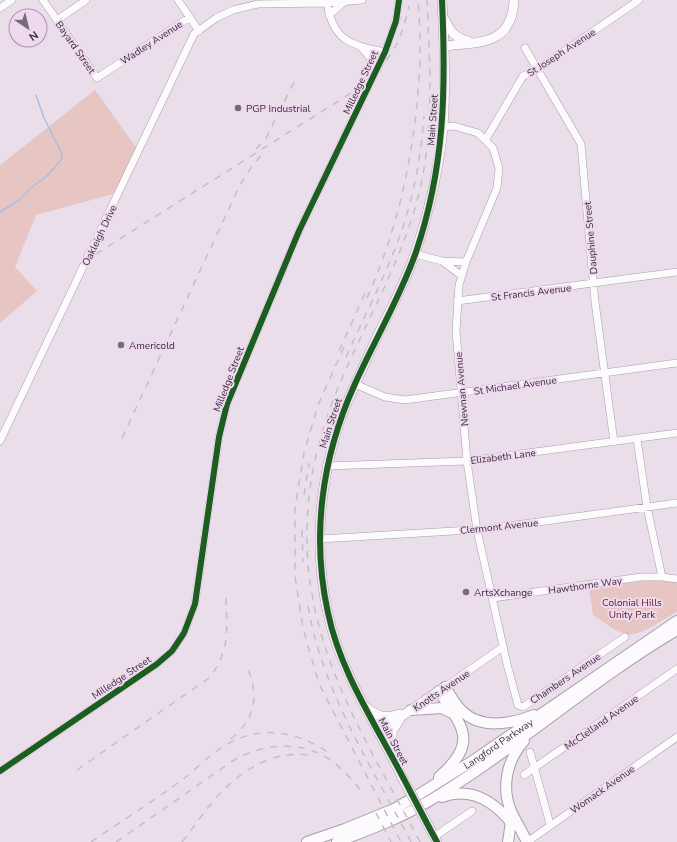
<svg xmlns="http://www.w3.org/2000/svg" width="677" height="842" viewBox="0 0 677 842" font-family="'Nunito Sans',sans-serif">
<rect width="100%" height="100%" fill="#eadeeb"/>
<!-- green -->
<path fill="#e7c5c3" d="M95,90L138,150L121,192L36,215L15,267L37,291L0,323V165Z
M660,579L677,582V612C662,619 642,637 626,634C615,632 602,620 593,615L589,588Z"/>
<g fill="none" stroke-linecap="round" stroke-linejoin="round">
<!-- stream -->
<path stroke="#acbddf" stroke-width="1.5" d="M0,212L18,201L32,187L48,175L61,160L62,154L44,118L36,95"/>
<!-- minor casing -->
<g stroke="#a79ea7" stroke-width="8">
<path id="minor" d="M43,0L97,78L190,17
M178,0L199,31
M327,0C331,40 350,45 385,52
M0,8L12,0
M329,15L344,2
M57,20L86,0
M361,47L372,60L377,70
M525,48L581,144L595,302L614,442
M443,127L454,126L478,133L493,148L499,168L497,188L466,262L459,285L456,331L467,461L477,530L507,664L518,705L523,707L625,637
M486,139L523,76L538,69L639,0
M415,254L442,261L466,262
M442,261L462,276
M457,301L677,272
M355,384L385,397L405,400L677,363
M637,439L647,507L662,577
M0,441L194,34L216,18L233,10L258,4L327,3L362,0
M327,466L467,461L677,433
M320,539L487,529L677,503
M493,598L641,577H662L677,579
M445,687L503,647
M530,752L550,824
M0,771L157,664L172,651L184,633L195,604L219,437L227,404L299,231L385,52L396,21L399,0
M524,775L677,669
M434,837L472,811
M527,842L677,737"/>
</g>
<!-- major casing -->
<g stroke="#a79ea7" stroke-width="10">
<path id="major" d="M445,20C450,31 455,38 468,41
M444,46C479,42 512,46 514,0
M366,707C378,717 385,719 400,714
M378,732L445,687
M392,753V731L400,719
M402,777C376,723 341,674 328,614C314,551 319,485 339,423C349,395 363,368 375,341C389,312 406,282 416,251C429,211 439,169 443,127C446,85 444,42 442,0
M428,825L437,842"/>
</g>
<!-- highway casing -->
<g stroke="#a79ea7" stroke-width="12">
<g id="highway">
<path d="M445,687C450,694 454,703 461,710C480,730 511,724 534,715"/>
<path d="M439,691C463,728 479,742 439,777"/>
<path d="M411,710L442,708L454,714"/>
<path d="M524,741C507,760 501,787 511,811C516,822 522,831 527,842"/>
<path d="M442,797C472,786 495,802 513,825"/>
<path id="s1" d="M307,842L345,829L394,809L418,795L474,760L677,621"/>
<path d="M337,842C368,830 401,818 429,801C515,750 590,681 677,630"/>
<path d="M508,842L511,822"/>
</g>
</g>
<!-- minor -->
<use href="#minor" stroke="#fcfafc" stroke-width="7"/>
<!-- major -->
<use href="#major" stroke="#fcfafc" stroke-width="9"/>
<!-- highway -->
<use href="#highway" stroke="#fcfafc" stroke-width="10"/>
<!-- rail -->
<path stroke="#c3c0c3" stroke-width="1.5" stroke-dasharray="7 7" stroke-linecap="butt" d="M256,149L265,140L294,82
M96,254L359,88C390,61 400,46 409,6
M367,298C401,222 417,141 420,58C421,39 419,19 418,0
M344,347L318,405L304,453L295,508V576L303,628L319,684L401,842
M339,351L366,291
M346,357C363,319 383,281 398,241C413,201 421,158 424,116
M122,438L240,185L252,166L264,152
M304,495L309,463
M302,530L303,562
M308,606C322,691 372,767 411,842
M231,739C257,717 259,695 246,664
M77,770L209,678C230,652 227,630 226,598
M376,813L391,842
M91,842C120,822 151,803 179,782C193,773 203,760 217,751C255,723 295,729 332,755
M116,842L231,762C261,743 304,739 333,762C345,771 354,782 363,793
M182,842C192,830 200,817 210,805C234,775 272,747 313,756
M420,842C379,763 327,684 312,594C301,534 308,471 328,414C353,343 394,280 415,208C435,140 430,70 427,0"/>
<!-- major-bridge casing -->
<g stroke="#a79ea7" stroke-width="10" stroke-linecap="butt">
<path id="major-bridge" d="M402,777L428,825"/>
</g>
<!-- major-bridge -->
<use href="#major-bridge" stroke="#fcfafc" stroke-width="9"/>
<!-- cycleway casing -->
<g stroke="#efd9f0" stroke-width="8">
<path id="cycleway" d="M0,771L157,664L172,651L184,633L195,604L219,437L227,404L299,231L385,52L396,21L399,0
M437,842C421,813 407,784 391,755C366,709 339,665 328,613C311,536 322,457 354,386C374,341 400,298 416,252C445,166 446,89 442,0"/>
</g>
<!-- cycleway -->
<use href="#cycleway" stroke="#1b5e20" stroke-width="6"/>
</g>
<!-- markers -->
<g fill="#766c77" stroke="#efd9f0" stroke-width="1.5">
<circle cx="238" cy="108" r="4"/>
<circle cx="121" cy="345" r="4"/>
<circle cx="466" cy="592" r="4"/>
</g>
<g text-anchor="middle" stroke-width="4" stroke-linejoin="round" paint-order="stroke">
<!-- street labels -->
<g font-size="10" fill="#382f38" stroke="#efd9f0">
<text transform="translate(151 42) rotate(-33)" y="4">Wadley Avenue</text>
<text transform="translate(76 47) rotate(55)" y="4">Bayard Street</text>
<text transform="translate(561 52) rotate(-33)" y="4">St Joseph Avenue</text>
<text transform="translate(360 82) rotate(-65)" y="4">Milledge Street</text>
<text transform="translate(432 120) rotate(-86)" y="4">Main Street</text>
<text transform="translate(99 235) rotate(-64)" y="4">Oakleigh Drive</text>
<text transform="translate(590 238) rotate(-95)" y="4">Dauphine Street</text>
<text transform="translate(531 292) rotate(-7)" y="4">St Francis Avenue</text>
<text transform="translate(228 379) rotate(-69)" y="4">Milledge Street</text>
<text transform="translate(515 385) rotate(-8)" y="4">St Michael Avenue</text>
<text transform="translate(461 389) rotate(-95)" y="4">Newnan Avenue</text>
<text transform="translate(330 423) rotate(-72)" y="4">Main Street</text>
<text transform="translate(503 456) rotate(-7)" y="4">Elizabeth Lane</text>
<text transform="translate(499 526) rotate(-6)" y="4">Clermont Avenue</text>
<text transform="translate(585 585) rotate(-8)" y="4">Hawthorne Way</text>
<text transform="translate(121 677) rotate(-34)" y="4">Milledge Street</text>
<text transform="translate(565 678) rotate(-34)" y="4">Chambers Avenue</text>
<text transform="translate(441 690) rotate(-34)" y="4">Knotts Avenue</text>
<text transform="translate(601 722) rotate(-35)" y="4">McClelland Avenue</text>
<text transform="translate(394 741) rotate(62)" y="4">Main Street</text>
<text dy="4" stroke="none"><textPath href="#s1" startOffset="216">Langford Parkway</textPath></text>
<text transform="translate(602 789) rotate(-35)" y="4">Womack Avenue</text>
</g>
<!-- poi labels -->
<g font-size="10" fill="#382f38" stroke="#efd9f0" text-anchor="start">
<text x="246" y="112">PGP Industrial</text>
<text x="129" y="349">Americold</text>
<text x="474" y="596">ArtsXchange</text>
</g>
<!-- park labels -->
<g font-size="10" fill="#5e1b0d" stroke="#efd9f0">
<text x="632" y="606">Colonial Hills<tspan x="632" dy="12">Unity Park</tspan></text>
</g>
</g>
<!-- north arrow -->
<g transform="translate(28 28) rotate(145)"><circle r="19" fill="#efd9f0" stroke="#a695a6"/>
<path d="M0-3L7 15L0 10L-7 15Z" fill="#766c77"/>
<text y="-6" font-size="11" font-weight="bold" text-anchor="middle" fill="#382f38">N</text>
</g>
</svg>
